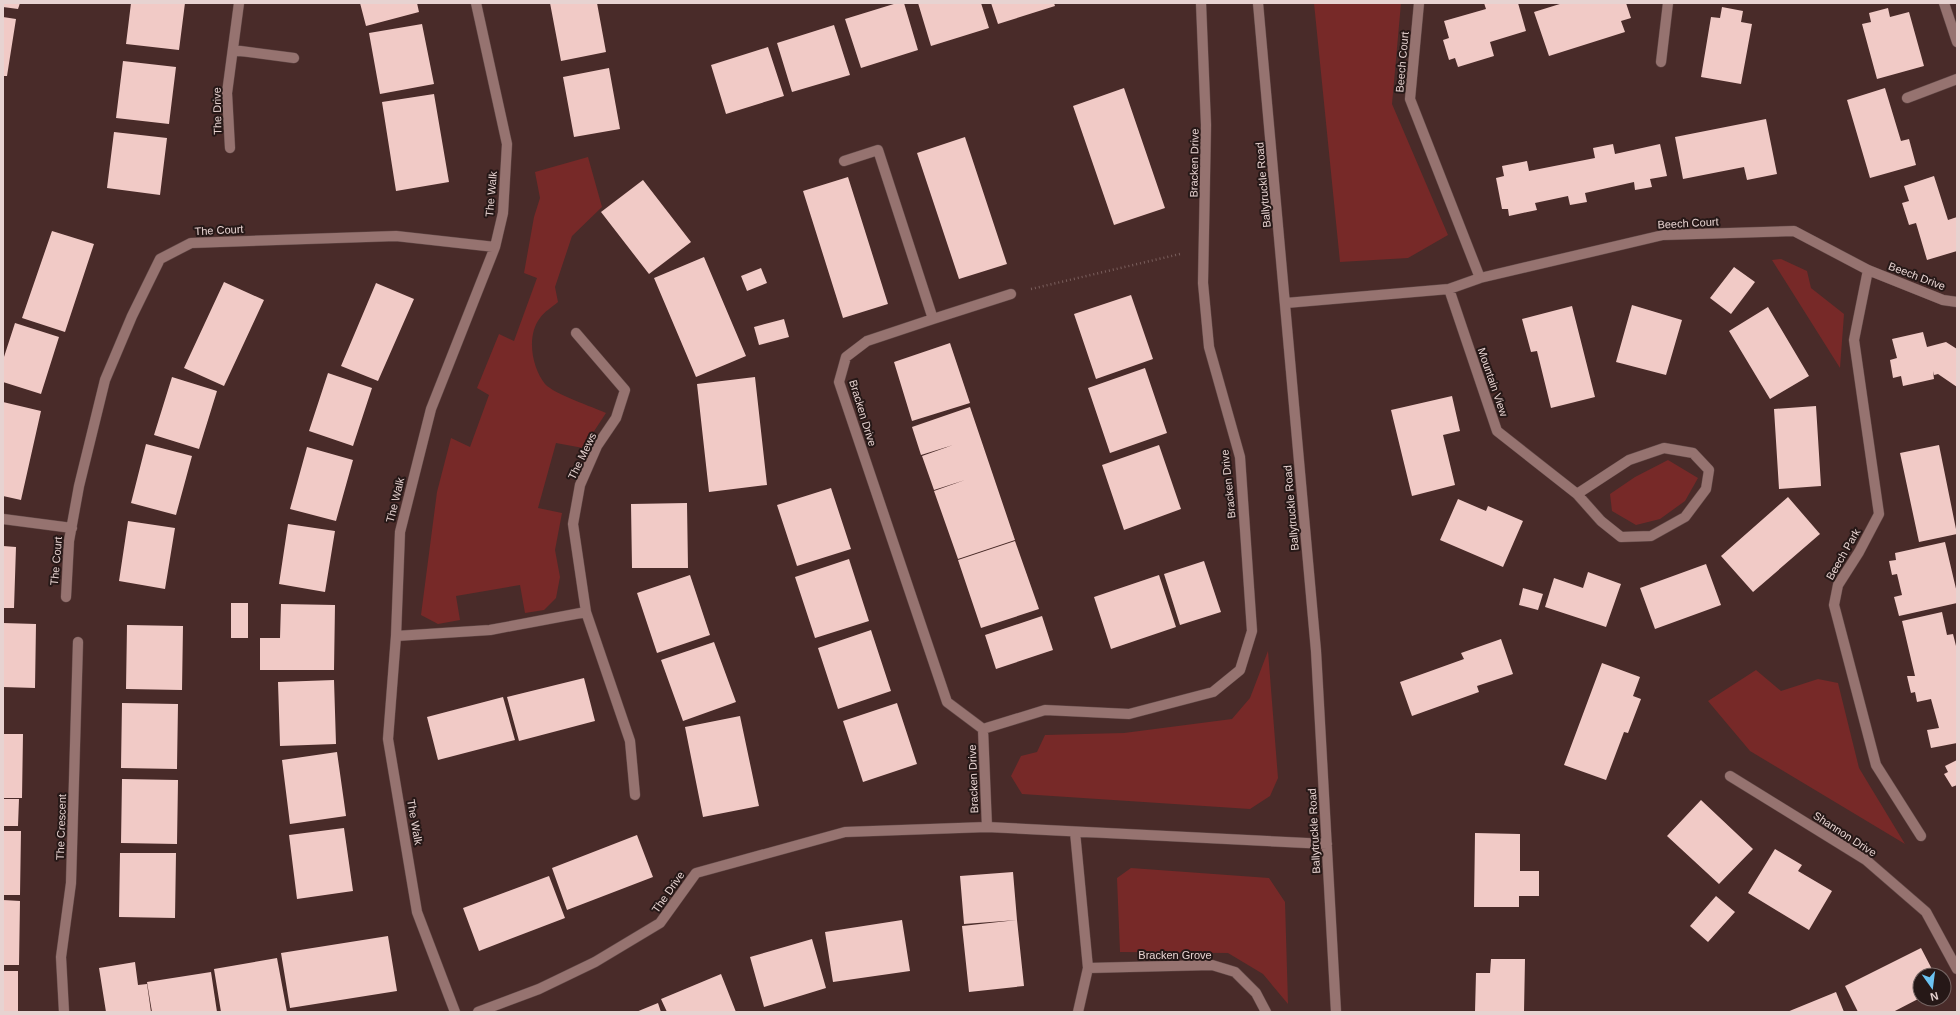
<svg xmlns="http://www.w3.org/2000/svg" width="1960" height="1015" viewBox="0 0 1960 1015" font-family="Helvetica,sans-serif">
<rect width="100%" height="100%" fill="#492b29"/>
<!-- grass -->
<path fill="#772928" d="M1314,3H1401L1392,104L1448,235L1408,258L1340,262Z
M588,157L602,207L572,236L555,287L558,302C552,307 544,312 540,318C526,336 532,368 545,384C554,394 593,407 606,413L583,448L556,443L538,508L562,513L555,550L560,577L556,598L544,610L525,613L520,585L456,596L460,620L438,624L421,615L437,492L451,438L470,447L489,395L477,388L499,334L514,341L537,278L524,273L534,217L540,198L535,172Z
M1781,259L1807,271L1811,288L1844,314L1840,368L1772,260Z
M1668,460L1698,478L1685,501L1660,519L1636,525L1612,511L1610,494L1635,477Z
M1268,651L1278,778L1270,796L1250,809L1022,794L1011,776L1021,756L1037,752L1045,735L1124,733L1232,719L1250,698Z
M1756,670L1781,691L1818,679L1838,683L1859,768L1905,844L1750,751L1708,701Z
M1131,868L1269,878L1285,902L1288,1004L1263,974L1228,953L1120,952L1117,878Z"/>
<!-- building -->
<path fill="#f1cac6" d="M3,3H20L18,9L3,7Z
M131,3H185L179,50L126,44Z
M360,3H417L419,12L366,26Z
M550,3H597L606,52L561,61Z
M897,3H904L918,50L861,68L845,19Z
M918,3H981L989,28L931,46Z
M991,3H1054L1055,6L998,24Z
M1484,3H1518L1526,31L1490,42L1494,56L1458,67L1455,58L1449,60L1443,40L1449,38L1444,21L1486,9Z
M1563,3H1626L1631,18L1621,21L1625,32L1549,56L1534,12Z
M1722,7L1743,11L1741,22L1752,24L1741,84L1701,77L1711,17L1720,18Z
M1888,8L1890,17L1909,12L1924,66L1877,79L1862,24L1871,22L1869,13Z
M3,17L16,19L7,76H3Z
M422,24L434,84L380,94L369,33Z
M834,25L850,75L792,92L777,43Z
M768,47L784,96L726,114L711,65Z
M123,61L176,67L169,124L116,118Z
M609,68L620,129L574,137L563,77Z
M1124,88L1165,208L1114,225L1073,106Z
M1885,88L1901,141L1909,139L1916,165L1870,178L1847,100Z
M434,94L449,182L396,191L382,102Z
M1766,119L1777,174L1747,180L1744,167L1683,179L1675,137Z
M114,132L167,138L160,195L107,188Z
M965,137L1007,264L959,279L917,153Z
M1613,144L1615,154L1660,144L1667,176L1650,179L1652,187L1635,190L1634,182L1585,193L1587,202L1570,205L1568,196L1535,203L1537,210L1509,216L1508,209H1502L1496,178L1504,176L1502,166L1527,161L1529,171L1595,158L1593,148Z
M1934,176L1948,220L1957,217V251L1927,260L1916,223L1909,225L1902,203L1909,201L1904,186Z
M848,177L888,304L843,318L803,191Z
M643,180L691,242L649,274L601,212Z
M52,231L94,244L65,332L22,318Z
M704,257L746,356L696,377L654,278Z
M1734,267L1755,282L1731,314L1710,298Z
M761,268L767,283L747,291L741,276Z
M224,282L264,300L224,386L184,368Z
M376,283L414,299L378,381L341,366Z
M1131,295L1153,359L1096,379L1074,314Z
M1632,305L1682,320L1666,375L1616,362Z
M1572,306L1595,397L1551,408L1537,351L1531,352L1522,319Z
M1768,307L1809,376L1770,399L1729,331Z
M784,319L789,337L759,345L754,327Z
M15,323L59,337L41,394L3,382V360Z
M1923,332L1927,347L1946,342L1957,349V387L1938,374L1934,375L1933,371L1934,379L1903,386L1901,376L1893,378L1890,360L1897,358L1892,339Z
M950,343L970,403L912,421L894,362Z
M1145,368L1167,433L1110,453L1088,388Z
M328,373L372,388L353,446L309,431Z
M172,377L217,391L199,449L154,435Z
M755,377L767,485L709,492L697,384Z
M1452,396L1460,431L1443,435L1455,485L1412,496L1391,410Z
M3,402L41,411L21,500L3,496Z
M1816,406L1821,486L1779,489L1774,409Z
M970,407L1015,540L958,559L934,491L965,480L934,490L922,456L953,445L921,455L912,427Z
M146,444L192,456L176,515L131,503Z
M1159,445L1181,509L1124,530L1102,465Z
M1939,445L1957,534L1919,542L1900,453Z
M307,447L353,460L336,521L290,509Z
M831,488L851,549L797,566L777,505Z
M1788,497L1820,534L1753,592L1721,556Z
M1458,499L1486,511L1488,506L1523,521L1503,567L1440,540Z
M687,503L688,568H632L631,504Z
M128,521L175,528L165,589L119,581Z
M288,524L335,531L325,592L279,584Z
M1015,541L1039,609L981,628L958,560Z
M1945,542L1957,593V603L1899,616L1894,597L1902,595L1897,574L1892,575L1889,561L1896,560L1895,553Z
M3,546L16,547L14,608H3Z
M849,559L869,621L815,638L795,577Z
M1204,561L1221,612L1180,625L1164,574Z
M1706,564L1721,605L1655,629L1640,588Z
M1588,572L1621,584L1606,627L1545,607L1554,578L1583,588Z
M690,575L710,635L657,653L637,593Z
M1159,575L1176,627L1111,649L1094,597Z
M1523,588L1543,594L1538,610L1519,605Z
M231,603H248V638H231Z
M281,604L335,605L334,670H260V638H280Z
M1942,612L1947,635L1953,634L1957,650V743L1931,748L1927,730L1939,728L1931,699L1917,702L1915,692L1911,693L1907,676H1915L1902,621Z
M1042,616L1053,650L996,669L985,635Z
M3,623L36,624L35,688L3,687Z
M127,625L183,626L182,690L126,689Z
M871,630L891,691L838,709L818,648Z
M1501,639L1513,674L1477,686L1479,692L1412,716L1400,682L1464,659L1461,653Z
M714,642L736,702L683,721L661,660Z
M1602,663L1640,677L1633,696L1641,699L1628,733L1624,732L1606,780L1564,765Z
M584,678L595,721L519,741L507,697Z
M334,680L336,744L280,746L278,682Z
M503,697L515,740L438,760L427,717Z
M122,703L178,704L177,769L121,768Z
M897,703L917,764L863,782L843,721Z
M740,716L759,806L703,817L685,727Z
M3,734H23L22,798H3Z
M337,752L346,816L290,824L282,760Z
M1957,760V785L1952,787L1944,774L1948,772L1945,766Z
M122,779L178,780L177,844L121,843Z
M3,799H19L18,826H3Z
M1701,800L1753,849L1719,884L1667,836Z
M344,828L353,891L297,899L289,835Z
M3,831H21L20,895H3Z
M1475,833L1520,834V871H1539V896H1519V907H1474Z
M637,835L653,877L567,910L552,868Z
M1775,849L1802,865L1798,871L1832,891L1809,930L1748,893Z
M120,853H176L175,918L119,917Z
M1013,872L1017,920L964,924L960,876Z
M549,876L565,918L479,951L463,908Z
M1716,896L1735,912L1708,942L1690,926Z
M3,900L20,901L19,965H3Z
M902,920L910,971L833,982L825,932Z
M1017,920L1024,986L969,992L962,926Z
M388,936L397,991L290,1008L281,953Z
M812,939L826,988L764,1007L750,957Z
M1921,948L1935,975H1920V998L1893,1012H1858L1845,986Z
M277,958L287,1012H221L214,969Z
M1491,959H1525L1524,1012H1475L1476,973H1490Z
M135,962L138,985L147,984L151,1012H106L99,968Z
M3,971H18V1012H3Z
M211,972L217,1012H152L147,982Z
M721,974L736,1012H667L661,999Z
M1836,992L1844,1012H1787Z
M658,1003L661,1012H636Z"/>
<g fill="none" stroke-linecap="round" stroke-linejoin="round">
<!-- minor casing -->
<g stroke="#624947" stroke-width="11">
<path id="minor" d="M1258,3L1316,651L1336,1012
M1944,3L1957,42
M233,50L294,58
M1661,62L1668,3
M1907,98L1957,79
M230,148L227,93L239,3
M844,161L878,150L933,319L867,341L846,357L839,382L947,702L983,729
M1868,270L1854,340L1879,514L1859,552L1838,585L1834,605L1876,765L1921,836
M1480,278L1663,235L1794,231L1868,270L1943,300L1957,302
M1449,289L1497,431L1577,494L1629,460L1664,448L1693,453L1709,470L1706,489L1685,517L1651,536L1621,537L1601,521L1577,494
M1286,303L1449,289L1480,278L1410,99L1419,3
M933,319L1011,294
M576,333L625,390L616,418L597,446L580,485L573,524L586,612L630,741L635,795
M3,519L72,528
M66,597L69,541L79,486L105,380L132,316L160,259L191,243L396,236L495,247
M396,636L490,630L586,612
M1730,776L1866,860L1926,912L1957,969
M987,827L983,729L1045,710L1129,714L1213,692L1240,670L1252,631L1240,457L1209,347L1203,283L1206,125L1201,3
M1075,832L1088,968L1078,1012
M1088,968L1212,965L1235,972L1256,993L1266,1012
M64,1012L61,957L71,883L78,642
M455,1012L417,912L388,739L396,636L400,532L431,409L495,247L503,213L507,144L476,3
M478,1012L539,989L595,962L660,923L696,873L845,832L987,827L1327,844"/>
</g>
<!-- path -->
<path stroke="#7a5f5d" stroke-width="2.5" stroke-dasharray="1 3" stroke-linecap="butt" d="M1031,289L1180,254"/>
<!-- minor -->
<use href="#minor" stroke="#967370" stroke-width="10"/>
</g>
<g text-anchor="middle" stroke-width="4" stroke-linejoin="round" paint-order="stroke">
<!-- street labels -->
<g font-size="11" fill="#e7d3d1" stroke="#261817">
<text transform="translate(1402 62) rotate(-85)" y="4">Beech Court</text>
<text transform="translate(217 111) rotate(-91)" y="4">The Drive</text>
<text transform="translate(1194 163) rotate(-89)" y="4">Bracken Drive</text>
<text transform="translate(1263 185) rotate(-95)" y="4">Ballytruckle Road</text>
<text transform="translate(491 194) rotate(-85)" y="4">The Walk</text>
<text transform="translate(1688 223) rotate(-3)" y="4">Beech Court</text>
<text transform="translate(219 230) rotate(-3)" y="4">The Court</text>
<text transform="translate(1917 276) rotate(21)" y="4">Beech Drive</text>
<text transform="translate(1493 382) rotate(71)" y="4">Mountain View</text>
<text transform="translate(863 413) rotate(73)" y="4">Bracken Drive</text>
<text transform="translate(582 456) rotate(-64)" y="4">The Mews</text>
<text transform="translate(1228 484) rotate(-96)" y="4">Bracken Drive</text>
<text transform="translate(395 500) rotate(-76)" y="4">The Walk</text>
<text transform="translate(1291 508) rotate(-95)" y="4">Ballytruckle Road</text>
<text transform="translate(1843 554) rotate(-60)" y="4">Beech Park</text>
<text transform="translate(56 561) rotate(-85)" y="4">The Court</text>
<text transform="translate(973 779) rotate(-92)" y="4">Bracken Drive</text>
<text transform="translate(415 822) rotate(80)" y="4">The Walk</text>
<text transform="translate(61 827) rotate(-88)" y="4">The Crescent</text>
<text transform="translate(1314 831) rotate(-93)" y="4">Ballytruckle Road</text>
<text transform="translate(1845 834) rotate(33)" y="4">Shannon Drive</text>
<text transform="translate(668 892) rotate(-55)" y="4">The Drive</text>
<text x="1175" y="959">Bracken Grove</text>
</g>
</g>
<!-- border -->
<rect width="1960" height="1015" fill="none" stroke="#e7d3d1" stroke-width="8"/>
<!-- north arrow -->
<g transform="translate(1932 987) rotate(166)"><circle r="19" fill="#261817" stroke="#736361"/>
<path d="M0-3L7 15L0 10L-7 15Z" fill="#6bc3f2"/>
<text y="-6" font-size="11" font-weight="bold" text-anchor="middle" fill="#e7d3d1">N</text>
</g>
</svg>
